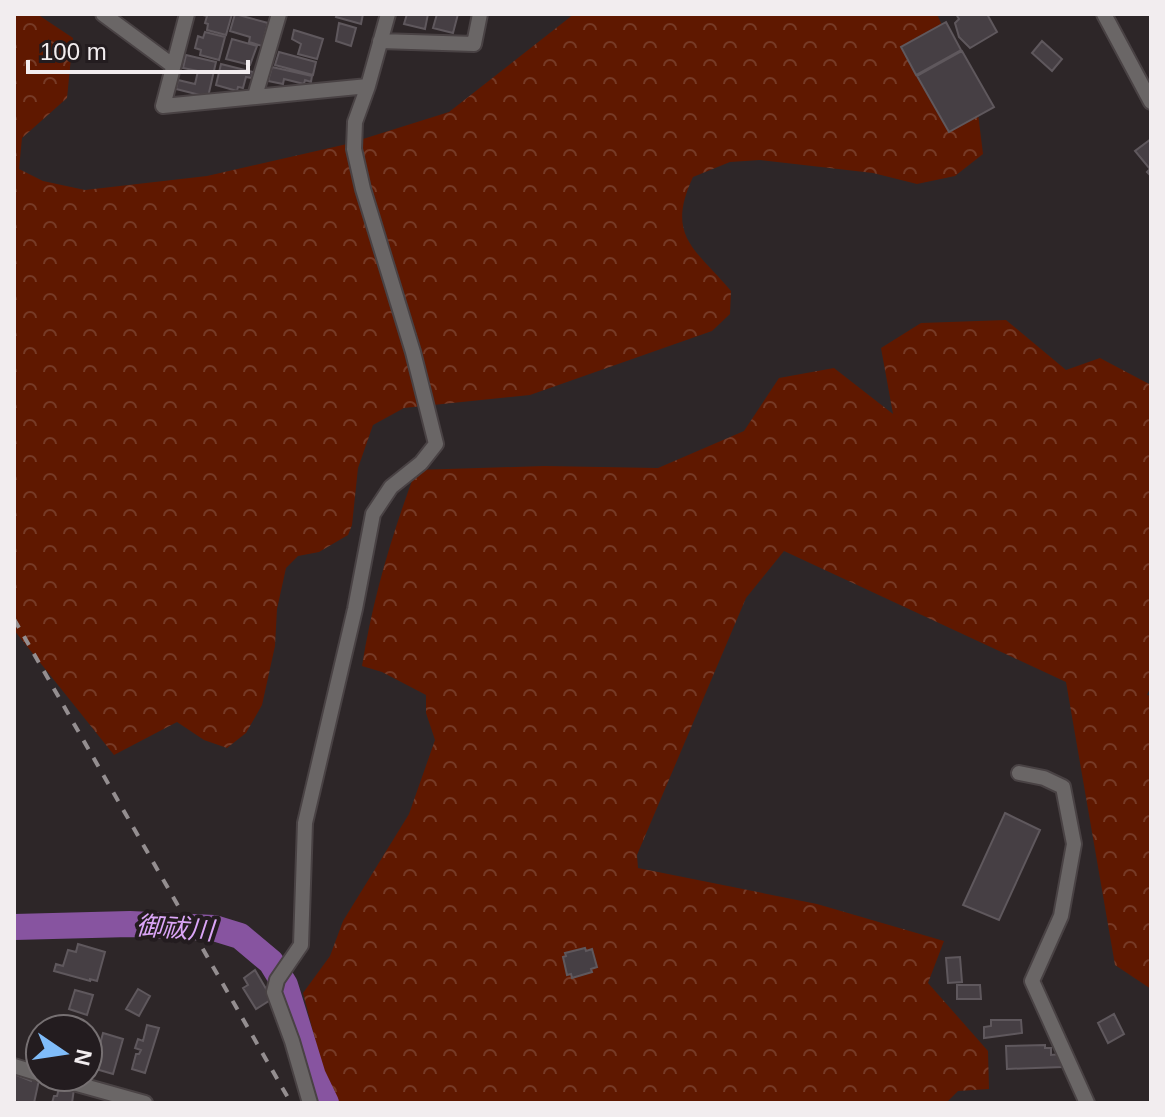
<svg xmlns="http://www.w3.org/2000/svg" width="1165" height="1117" viewBox="0 0 1165 1117" font-family="Helvetica,'Noto Sans JP',sans-serif">
<defs>
<pattern id="forest-crowns" width="20" height="18" patternUnits="userSpaceOnUse" patternTransform="scale(2)"><rect width="20" height="18" fill="#5f1800"/><path d="M2 6a3 3 0 1 1 6 0M12 15a3 3 0 1 1 6 0" fill="none" stroke="#763a26"/></pattern>
</defs>
<rect width="100%" height="100%" fill="#2d2628"/>
<!-- forest -->
<path fill="url(#forest-crowns)" d="M14,14H37L73,38L67,98L22,138L19,169L43,181L85,190L207,176L347,144L449,112L574,14H937L977,105L983,154L955,176L917,184L873,173L760,160L730,162L693,177C665,237 696,249 731,291L730,314L712,331L530,395L404,408L373,425L358,468L352,525L348,535L319,552L298,556L286,568L277,609L275,646L262,705L246,733L227,748L204,740L177,722L114,755L14,630Z
M1006,320L1066,370L1100,358L1151,385V686L1147,695L1151,696V989L1115,965L1066,682L784,551L746,598L637,855L638,868L817,904L944,941L928,983L988,1051L989,1089L958,1091L946,1103H335L327,1086L303,993L330,956L343,921L409,814L435,740L426,713V695L382,672L362,666C373,597 392,534 416,470L544,466L658,468L744,431L779,378L834,368L893,414L881,348L921,323Z"/>
<g fill="none" stroke-linecap="round" stroke-linejoin="round">
<!-- river -->
<path stroke="#8754a0" stroke-width="26" d="M14,927L130,924L214,928L240,936L271,962L285,985L313,1076L326,1103"/>
</g>
<!-- building -->
<path fill="#463f44" stroke="#5f585d" stroke-width="2" d="M199,14H232L226,35L207,30L208,24L205,23L207,16Z
M235,14L268,23L262,46L249,42L250,37L230,31Z
M337,14H363L361,24L336,17Z
M407,14H428L425,29L404,24Z
M437,14H458L453,33L433,28Z
M956,14H987L997,32L970,48L959,37L955,23L959,19Z
M946,22L961,50L916,75L901,47Z
M339,23L356,28L351,46L336,41Z
M294,30L323,39L317,59L298,54L301,44L292,39Z
M205,32L225,37L219,60L200,55L201,50L195,48L198,36L203,38Z
M232,39L257,46L250,65L226,59Z
M1042,41L1062,59L1052,71L1032,53Z
M962,51L994,107L949,132L917,76Z
M279,52L316,62L313,75L275,65Z
M186,55L216,62L208,97L176,89L178,80L195,84L198,71L183,68Z
M221,64L253,72L252,78L246,77L243,88L238,87L237,91L216,85Z
M272,67L312,76L311,82L305,80L304,84L284,79L283,84L268,81Z
M1151,139V176L1147,172L1150,169L1135,151Z
M1005,813L1040,830L999,920L963,905Z
M78,944L105,952L97,981L90,979V981L54,971L56,964L63,966L68,950L76,952Z
M585,948L586,951L592,949L597,967L591,969L592,972L572,978L571,974L567,975L563,957L566,956L565,953Z
M960,957L962,982L948,983L946,958Z
M255,970L272,999L256,1009L243,988L248,985L244,978Z
M957,985H980L981,999H957Z
M138,989L150,996L139,1016L126,1009Z
M75,990L93,995L87,1015L69,1009Z
M1114,1014L1124,1034L1108,1043L1098,1023Z
M991,1020H1021L1022,1033L984,1038V1027L991,1026Z
M147,1025L159,1028L145,1073L132,1069L136,1054H139L141,1050L135,1048L138,1039L143,1041Z
M103,1033L123,1039L113,1074L89,1067L94,1051L98,1052Z
M1045,1045V1048H1051V1055L1061,1054L1062,1067L1007,1069L1006,1046Z
M14,1074L31,1081L32,1077L39,1080L34,1103H14Z
M60,1084L74,1089L72,1103H52L54,1096H57Z"/>
<g fill="none" stroke-linecap="round" stroke-linejoin="round">
<!-- minor casing -->
<g stroke="#494244" stroke-width="18">
<path id="minor" d="M103,14L172,65
M187,14L163,106L368,86
M1104,14L1151,102
M380,41L474,44L480,14
M255,96L279,14
M1019,773L1044,778L1063,787L1074,844L1061,916L1032,981L1087,1103
M14,1066L40,1074
M52,1077L145,1103
M310,1103L292,1041L274,992L277,980L301,945L305,823L355,609L373,514L391,487L421,463L436,444L413,352L363,189L354,149L355,122L368,86L388,14"/>
</g>
<!-- minor -->
<use href="#minor" stroke="#6a6666" stroke-width="14"/>
<!-- rail -->
<path stroke="#948e90" stroke-width="4" stroke-dasharray="10 10" stroke-linecap="butt" d="M14,619L291,1103"/>
</g>
<g text-anchor="middle" stroke-width="8" stroke-linejoin="round" paint-order="stroke">
<!-- water labels -->
<g font-size="26" font-style="italic" fill="#dba6f8" stroke="#231c1f">
<text transform="translate(175 928) rotate(4)" y="9">御祓川</text>
</g>
</g>
<!-- border -->
<rect width="1165" height="1117" fill="none" stroke="#f2edef" stroke-width="32"/>
<!-- north arrow -->
<g transform="translate(64 1053) rotate(103)"><circle r="38" fill="#231c1f" stroke="#767072" stroke-width="2"/>
<path d="M0-6L14 30L0 20L-14 30Z" fill="#80bdfa"/>
<text y="-12" font-size="22" font-weight="bold" text-anchor="middle" fill="#f2edef">N</text>
</g>
<!-- scale -->
<path d="M28 60v12h220v-12" fill="none" stroke="#f2edef" stroke-width="4"/>
<text x="40" y="60" font-size="24" fill="#f2edef" stroke="#231c1f" stroke-width="6" paint-order="stroke">100 m</text>
</svg>
